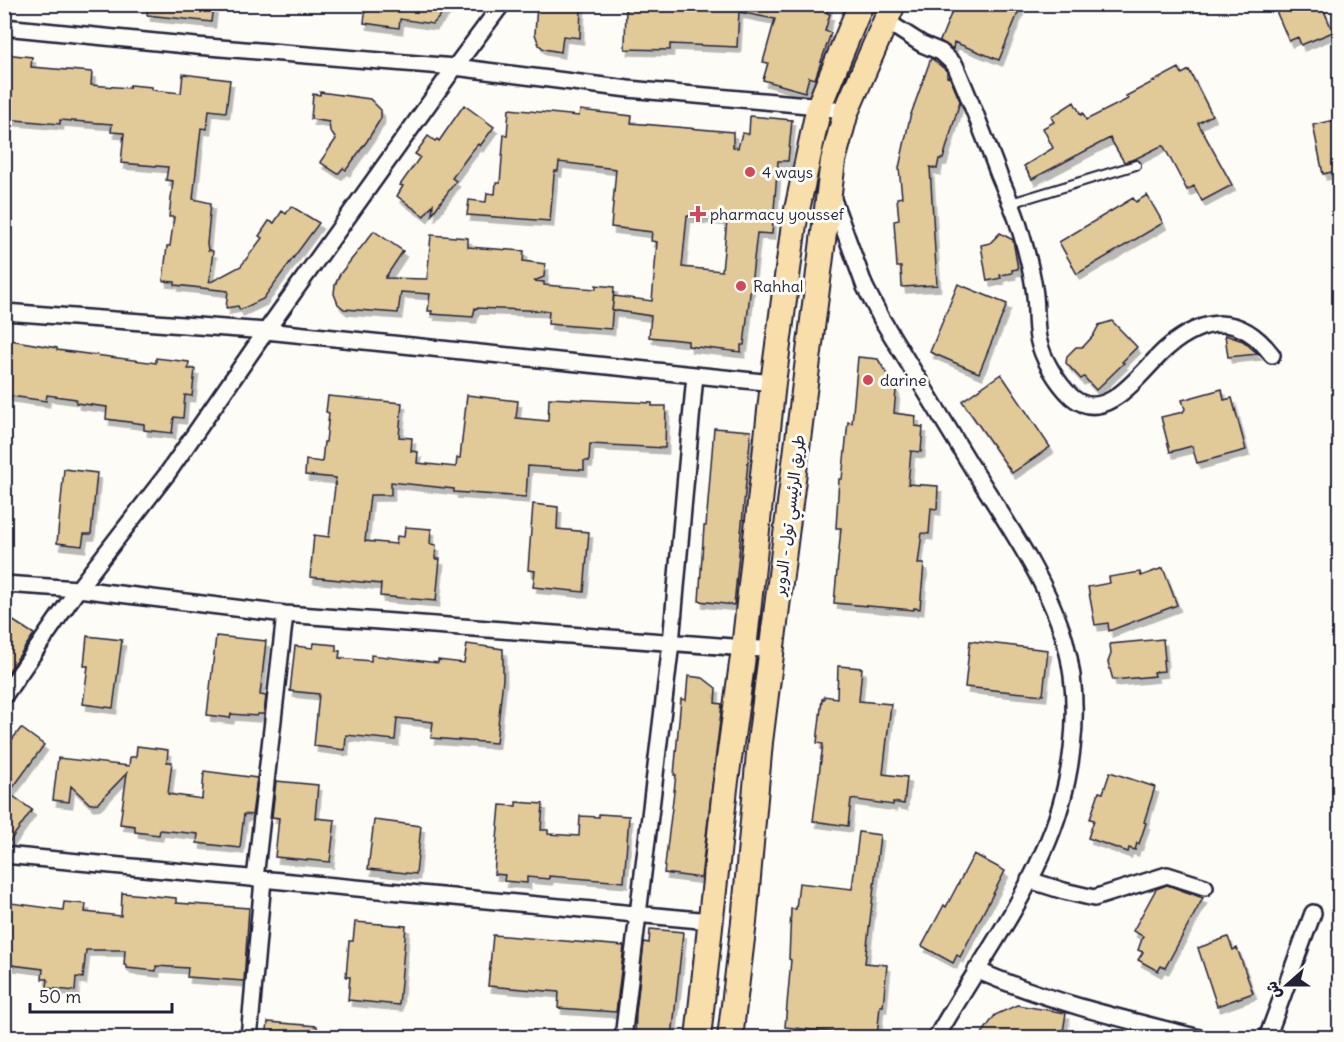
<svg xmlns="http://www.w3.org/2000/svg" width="1344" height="1042" viewBox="0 0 1344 1042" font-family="Delius,'Playpen Sans Arabic',sans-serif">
<defs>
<filter id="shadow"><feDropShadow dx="3.5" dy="6" stdDeviation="0" flood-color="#0004"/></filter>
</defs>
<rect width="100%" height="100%" fill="#fdfcf7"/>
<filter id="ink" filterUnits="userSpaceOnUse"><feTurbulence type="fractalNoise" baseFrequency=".0167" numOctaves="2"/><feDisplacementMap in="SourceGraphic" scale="12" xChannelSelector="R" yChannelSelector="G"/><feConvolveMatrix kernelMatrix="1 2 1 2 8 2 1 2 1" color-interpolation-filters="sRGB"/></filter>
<g filter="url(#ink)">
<!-- building -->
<path fill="#e2c998" stroke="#22223b" stroke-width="1.5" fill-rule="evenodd" filter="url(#shadow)" d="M148,4H214L212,22L147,15Z
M366,4H451L433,24L400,19L399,28L364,23Z
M537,4H581L580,38L563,36L561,52L544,49L539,45L535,34Z
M626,4H829L827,13L830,14L825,31L831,33L815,79L809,77L805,92L763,80L768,63L763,62L775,19L739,12L737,47L670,44V50L625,49Z
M955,4H1010L1020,8L999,60L954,42L953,49L940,41Z
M1273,4H1321L1333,32L1301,45L1298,37L1289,41Z
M4,54L32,57L31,67L92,72L91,85L129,88L130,85L152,87V90L181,93L183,74L230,80L226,112L209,110L207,129L201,128L193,199L211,203L207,243L208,250L213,251L209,283L241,266L262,238L259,236L269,221L274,223L282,211L286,214L291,206L319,223L263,299L240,310L238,306L226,308L228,291L175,285V282L163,281L167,246H170L174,217H169L173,181L166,180L168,167L121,163L124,133L111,132L112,124L60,120V124L4,119Z
M931,58L947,71V77L950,78L960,101L943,159H939L937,169L930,167L937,285L902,287L901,267H897L894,221L899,220L897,198L902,197L899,168L910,117Z
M1179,68L1182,74L1189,70L1212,115L1198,123L1232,185L1202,201L1194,186L1187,190L1163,145L1135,159L1124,162L1110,138L1032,179L1024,166L1053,148L1043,128L1054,122L1051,117L1074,102L1081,115L1083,113L1086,120L1128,99L1126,96Z
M320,92L370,99L381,110V118L367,141L346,170L343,168L338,174L320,162L336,139L330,131L329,122L311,119L313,94L320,95Z
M464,105L494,127L480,146L478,144L472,151L452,178L456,181L432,214L433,204L424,216L397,196L403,186L400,185L420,157L415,154L428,136L435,141L437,139L439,141Z
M509,109L579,116L580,110L632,116L631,123L733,132V147L738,148L742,133L749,134L750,116L792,120L788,161H778L772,234L757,233L744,345H741V352L688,346V341L649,337L651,316L612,310L614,296L652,301L657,242L651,241L652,232L611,227L616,169L559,162L558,171H555L554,175L550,221L467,215L469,200L486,202L487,193L495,194L496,183H500L504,134L507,136ZM687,216L727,220L722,271L682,267Z
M1340,119V170L1323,174L1313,125Z
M1147,195L1163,223L1077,274L1059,242L1133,198L1136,202Z
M374,231L403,251L385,278L427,279L431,235L468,238V247L524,251L523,261L545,264L544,277L534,281L544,282V285L596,289V285L614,287L611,329L548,324L549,311L475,308L473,317L431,314L432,311H428L430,294L401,292L398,313L344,309L338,304L334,294L335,285L340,274Z
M1000,233L1013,240L1018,269L1012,270V273L1000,275L1001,278L987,281L981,245L990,243Z
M958,284L1007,304L979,373L930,352Z
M1112,321L1137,347L1122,362L1124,363L1096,390L1084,377L1081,379L1066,363L1067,356L1076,347H1083L1093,336L1099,325Z
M1225,335L1243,341L1258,354L1228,357Z
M4,339L57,348V350L156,363V358L189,362L188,369H195L192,396L185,395L183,418L174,417L172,433L144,430V424L106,419L107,407L76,403V399L47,395L46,401L4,395Z
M858,357L878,359L896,390L894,413L916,416L915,426L923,427L921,452L911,451L908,484L938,486L937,509L931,508L929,534L922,533L918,564H924L920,609L914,608V610L834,603L841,528H836L839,479H842L848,422L852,423Z
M1001,374L1050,447L1012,473L962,401Z
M1222,389L1224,400L1232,398L1246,450L1197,463L1192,446L1170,452L1161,417L1183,412L1185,409L1182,400Z
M467,395L518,401L516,418L548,421L549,398L652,403V406H666L665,448L590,444L589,461H584V470L528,466L526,497L454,492V489L391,482V495H370L365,541L396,544L397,536L404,537L405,527L431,529L430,544L436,545L435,559H440L436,601L380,596L381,584L310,577L314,535L329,537L336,478L305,475L306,460L322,462L324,442H326L329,413L326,412L328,396L402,403L399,437L412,438L411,451L418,452L417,463L456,467L457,458H460Z
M714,428L751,431L734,605L699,601L704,526H706Z
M64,469L97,473L91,534H84L82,546L57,543Z
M533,504L558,507L557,529L589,532L584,592L533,587L535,571L528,570Z
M1163,568L1177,605L1109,631L1108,623L1095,625L1088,587L1110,583L1109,577L1140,572L1141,576Z
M4,615L34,634L4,678V657L12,643L4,637Z
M87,636L122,640L113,708L83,704L88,666H84Z
M216,636L266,641L260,695L266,696L264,714H258L257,716L231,714L230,718L207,715Z
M1163,639L1165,660H1163L1164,671L1154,672L1155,676L1113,680L1108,662L1111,654L1110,644Z
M970,641L1048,650L1043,695L965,687Z
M314,643L336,645V651H340L339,658L371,661V655L438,663V660L464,663L467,644L503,649V679L496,743L431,738L433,722L397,718L395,740L346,735L345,750L314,746L319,694L290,691L295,646L313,648Z
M838,666L862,668L859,701L891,704L883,774L907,777L904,804L893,802V805L851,799L848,826L813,821L823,744L817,743L822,699H824V696L837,698Z
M688,676L703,678L716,688L715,703L722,704L701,878L664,873L676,775H674L681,699L686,700Z
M21,728L44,745L9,793L32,810L7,845H4V750Z
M137,746L168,750L167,762H172L168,794L202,799L204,771L257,778L252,815L244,814L240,848L197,843L198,834L160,830L159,835L135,832V826L120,824L127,773L98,803L90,804L71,786L69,802L53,800L58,758L129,766L130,757H136Z
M1110,772L1155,787L1144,822L1146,823L1139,844L1137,843L1135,850L1129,848L1128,852L1088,838L1094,820L1090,819L1099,792L1103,793Z
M276,781L318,785L315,818L335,820L330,862L275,857L279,818L272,817Z
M516,802L543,804L541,830H548V834L579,836L580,816L599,817V814L629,816L624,882L549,876V879L527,877V883L504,881L505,875L494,874L500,805L516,806Z
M374,820L421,826L416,874L368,869Z
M859,832L880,835L865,963L887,965L883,1006H880L877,1037L785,1027L791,960L789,959L791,909H796L799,883L852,889Z
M974,854L1005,871L960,957L957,955L953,963L922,946L944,905L946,907Z
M1167,885L1203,898L1165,968L1161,966L1158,971L1138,960L1143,952L1138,950L1143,936L1133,931L1156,889Z
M122,893L176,898V903L249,908L244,981L187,977L188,968L156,966V971L127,968V965H124L125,950H86L83,978L76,977L75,991L47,988L48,979H42L43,969L4,964V902L63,910L64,902L86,904L85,912L121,916Z
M355,922L406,926L399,1005L348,1000L350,977H346L349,941H353Z
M650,929L683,932L672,1038H635L636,1013L644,942L649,943Z
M493,935L624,946L616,1012L558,1008L559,992L488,986Z
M1228,937L1233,950L1237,948L1253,993L1217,1006L1198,948Z
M1017,1005L1066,1013L1062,1038H979L995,1015Z
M268,1022L317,1026V1038H266Z"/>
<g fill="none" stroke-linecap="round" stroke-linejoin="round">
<!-- service casing -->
<g stroke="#22223b" stroke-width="12">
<path id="service" d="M1011,203L1136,165"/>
</g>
<!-- minor casing -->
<g stroke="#22223b" stroke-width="20">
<path id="minor" d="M886,21L922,44L941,52L955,65C971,101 985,138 999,175C1006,192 1014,209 1019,226C1025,246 1031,267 1034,288C1037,304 1035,322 1038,338C1042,358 1057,383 1072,397C1107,427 1144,367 1167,348C1205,316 1241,314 1272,355
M4,27L196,46L455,67L628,89L819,106L846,112
M831,194L865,287L881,318C912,368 942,419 973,469C1005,520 1048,582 1065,641C1084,709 1072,790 1043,853C1014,918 971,976 936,1038
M4,312L266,331L773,383
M4,584L78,589L285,614L773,650
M4,696L78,589L167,474L266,331L455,67L502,4
M4,855L710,921
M255,879L285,614
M1029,880L1064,891L1094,898L1167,875L1205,887
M976,970C1050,1002 1122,1019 1200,1038
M249,1038L263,880
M623,1038L671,643L695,375
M1267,1038L1313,913"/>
</g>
<!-- primary casing -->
<g stroke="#22223b" stroke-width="28">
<path id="primary" d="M698,1038L725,788L744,649L773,383L794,224L819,106L861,4
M730,1038L744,922L760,742L833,161L846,112L893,4"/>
</g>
<!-- service -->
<use href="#service" stroke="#fdfcf7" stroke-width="8"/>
<!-- minor -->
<use href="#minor" stroke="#fdfcf7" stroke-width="15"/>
<!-- primary -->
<use href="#primary" stroke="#f8deab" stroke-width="24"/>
</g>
</g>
<!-- markers -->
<g fill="#d1495b" stroke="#fdfcf7" stroke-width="2">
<circle cx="750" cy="172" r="6"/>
<path d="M695 205h6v6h6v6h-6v6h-6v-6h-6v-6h6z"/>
<circle cx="741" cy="286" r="6"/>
<circle cx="868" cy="380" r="6"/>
</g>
<g text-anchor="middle" stroke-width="6" stroke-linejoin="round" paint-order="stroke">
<!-- poi labels -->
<g font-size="16" fill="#22223b" stroke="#fdfcf7" text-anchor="start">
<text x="762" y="178">4 ways</text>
<text x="710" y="220">pharmacy youssef</text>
<text x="753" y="292">Rahhal</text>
<text x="880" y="386">darine</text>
</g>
<!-- street labels -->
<g font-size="16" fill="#22223b" stroke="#fdfcf7">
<text transform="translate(789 515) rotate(-83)" y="6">طريق الرئيسي تول - الدوير</text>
</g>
</g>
<!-- margin -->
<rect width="1344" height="1042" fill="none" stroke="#fdfcf7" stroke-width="24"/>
<rect x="12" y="12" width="1320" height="1018" fill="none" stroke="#22223b" stroke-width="2" filter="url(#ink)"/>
<!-- north arrow -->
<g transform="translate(1287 985) rotate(249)" stroke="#fdfcf7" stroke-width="4.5" paint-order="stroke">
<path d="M0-4.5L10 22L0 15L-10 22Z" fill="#22223b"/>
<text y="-9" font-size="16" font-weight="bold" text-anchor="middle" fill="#22223b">ش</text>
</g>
<!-- scale -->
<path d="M30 1003v9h142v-9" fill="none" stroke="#22223b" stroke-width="3"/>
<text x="39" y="1003" font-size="18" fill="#22223b" stroke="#fdfcf7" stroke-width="4.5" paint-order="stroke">50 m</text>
</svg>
